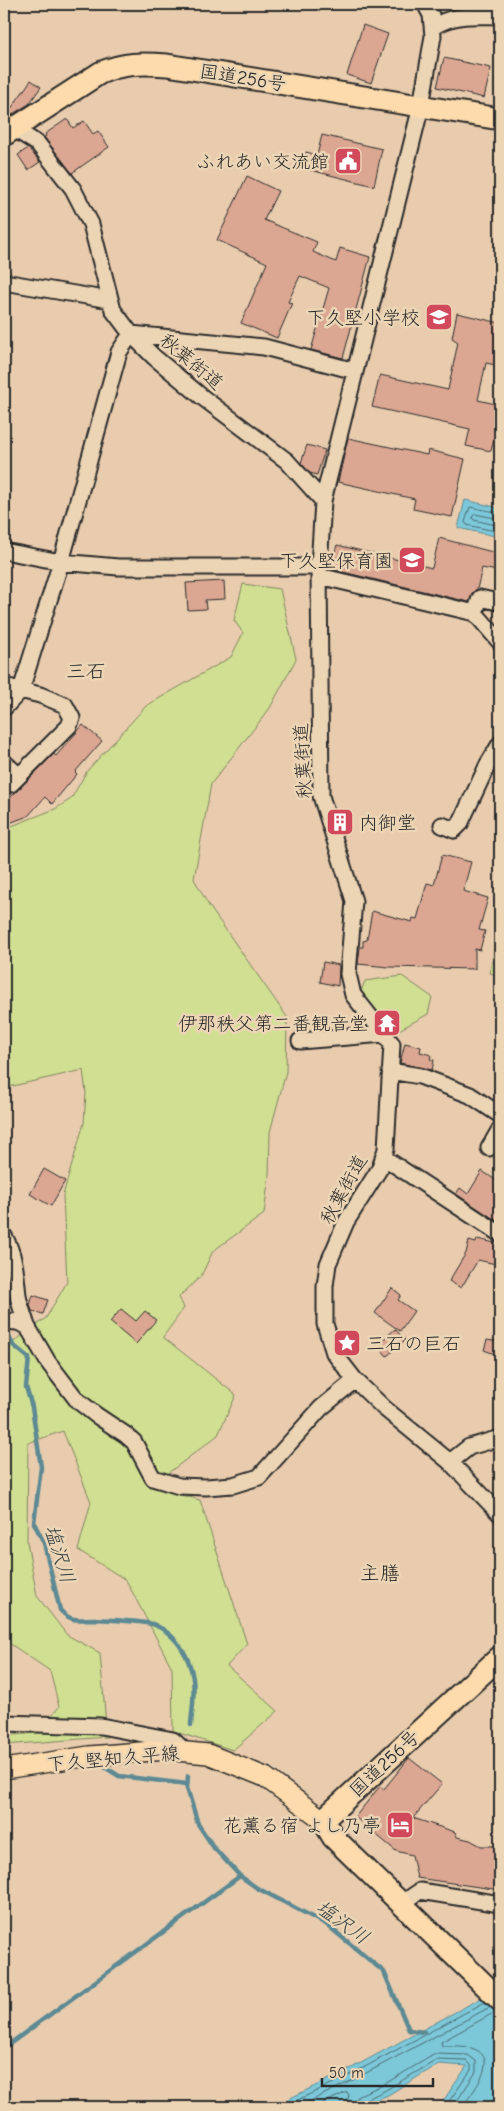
<svg xmlns="http://www.w3.org/2000/svg" width="504" height="2111" viewBox="0 0 504 2111" font-family="'Comic Neue','Klee One',sans-serif">
<rect width="100%" height="100%" fill="#e9ccae"/>
<filter id="ink" filterUnits="userSpaceOnUse"><feTurbulence type="fractalNoise" baseFrequency=".02" numOctaves="2"/><feDisplacementMap in="SourceGraphic" scale="10" xChannelSelector="R" yChannelSelector="G"/><feConvolveMatrix kernelMatrix="1 2 1 2 8 2 1 2 1" color-interpolation-filters="sRGB"/></filter>
<g filter="url(#ink)">
<!-- green -->
<path fill="#d1df92" stroke="#7e855e" d="M243,584L280,589L296,659L270,708L211,784L194,879L209,906L287,1017L286,1072L270,1132L269,1175L264,1214L213,1251L201,1276L179,1297L184,1308L163,1337L236,1395L218,1435L150,1487L200,1500L247,1644L227,1666L278,1711L233,1750L173,1731L172,1668L126,1580L78,1550L91,1502L63,1431L28,1443L27,1542L37,1596L67,1635L100,1653L107,1737L4,1745V1736L36,1733L59,1707L50,1671L6,1641L4,1637V1349L46,1318L67,1282L63,1195L84,1123L86,1093L83,1070L4,1088V829L55,809L71,799L87,771L146,706L231,657L243,633L234,620Z
M496,923L500,924V976L490,973L497,937Z
M402,976L432,997L428,1014L399,1030L382,1024L360,994L365,981Z"/>
<!-- water -->
<path fill="#7bc8d9" stroke="#5b8993" d="M465,500L500,508V537L458,528Z
M500,1988V2107H439L467,2066L439,2064L388,2095L360,2107H272L348,2070Z"/>
<g fill="none" stroke-linecap="round" stroke-linejoin="round">
<!-- shore -->
<path stroke="#4b6a71" stroke-width="1" d="M500,513L470,507L465,522L467,525L500,532
M500,519L475,514L472,517L474,520L500,526
M283,2107L350,2075L485,2002
M298,2107L353,2080L490,2007
M315,2107L347,2092L349,2095L346,2107
M354,2107L355,2101L359,2095L383,2085L435,2054L468,2055L476,2061V2072L453,2107
M360,2107L363,2101L386,2090L437,2060L467,2061L471,2065V2070L445,2107
M462,2107C472,2093 503,2057 471,2048C462,2045 451,2046 442,2046L441,2042L497,2011"/>
<!-- stream -->
<path stroke="#5b8993" stroke-width="4.5" d="M4,1272L6,1279L8,1335L13,1345L29,1358L26,1387L32,1407L41,1467L34,1523L44,1543L60,1610C72,1623 78,1619 95,1619C106,1620 146,1621 155,1625C177,1635 190,1657 193,1679C195,1694 192,1711 191,1725
M103,1766L119,1776L187,1784
M188,1776L187,1788L198,1824L214,1848L240,1876L257,1888L326,1924L384,1972L409,2030L424,2032
M4,2048L240,1876"/>
</g>
<!-- building -->
<path fill="#dca792" stroke="#2b2b2b" d="M363,25L388,34L371,83L347,75Z
M444,58L491,68L484,98L437,87Z
M31,80L41,87L29,104L11,115L8,113Z
M67,119L73,128L84,121L93,134L98,131L109,147L72,173L44,137L46,136L45,134Z
M322,135L382,149L374,186L302,168L306,152L317,155Z
M28,148L40,162L28,170L18,155Z
M247,176L278,191L264,220L317,242L313,252L336,262L340,248L370,257L343,358L311,350L329,288L300,276L288,302L292,303L277,338L241,323L267,263L217,240Z
M457,313L500,323V366L486,363L478,400L500,405V437L495,436L491,451L466,446L470,429L372,407L380,375L448,390L458,342L452,338Z
M348,438L427,455L428,450L465,459L452,517L413,509L415,499L338,482Z
M307,445L325,450L317,475L310,473L301,463Z
M439,538L500,554L497,571L482,568L477,589L473,592L469,602L330,569L337,545L432,568Z
M224,581L225,599L205,600L206,609L188,610L186,583Z
M83,725L102,741L75,772L77,774L52,804L45,797L28,816L4,825V804L54,754L56,756Z
M442,855L471,862L463,891L488,898L479,930L485,931L480,950L475,949V969L389,967L358,964L360,947H363V941L367,940L372,911L412,922L413,918L417,919L427,883L434,885Z
M323,962L339,965L338,986L320,982Z
M405,1043L421,1047L420,1052L431,1055L430,1059L434,1060L432,1070L400,1063Z
M44,1169L65,1181L51,1206L30,1194Z
M482,1171L500,1183V1223L456,1194L460,1188L468,1194Z
M477,1239L500,1244V1265L478,1260L461,1288L449,1281L466,1253L469,1241L476,1243Z
M392,1288L401,1295L398,1300L414,1311L400,1331L375,1313Z
M33,1295L48,1300L43,1314L32,1311L30,1305Z
M121,1309L136,1321L145,1311L156,1320L136,1344L110,1322Z
M395,1329L405,1340L387,1356L377,1345Z
M487,1340L500,1342V1356L484,1350Z
M409,1758L442,1784L413,1818L455,1832L457,1837L470,1840L481,1846H500V1890L417,1878L412,1855L396,1851L355,1817L380,1786L384,1789Z"/>
<g fill="none" stroke-linecap="round" stroke-linejoin="round">
<!-- minor casing -->
<g stroke="#2b2b2b" stroke-width="19">
<path id="minor" d="M425,4L431,15L433,36L421,106L323,501L319,567L321,796L354,901L348,974L353,995L392,1044L386,1149L380,1168L346,1222L328,1264L325,1286V1324L334,1353L355,1380L384,1408L450,1462L500,1514
M433,27C455,13 475,16 500,16
M4,122L38,144L73,189L91,224L113,310L131,334L154,357L202,397L287,461L323,501
M4,282L110,300
M4,551L61,562L118,567H319
M319,576L475,613L500,642
M475,613L480,598L498,602L500,600
M4,686L40,695L65,705L72,718L69,726L11,784
M4,708L21,690L61,562L119,352L131,334L264,347L355,371
M4,762L19,776
M442,825L454,830L460,824L488,764L500,744
M300,1041L384,1034
M390,1071L420,1076L470,1095L500,1115
M489,1148L500,1129
M383,1157L500,1234
M4,1236C15,1255 16,1275 18,1296C20,1306 24,1316 27,1326
M4,1321L17,1322L27,1326L48,1362L77,1400L96,1415L126,1435L134,1442L153,1478L179,1486L206,1487L233,1485L259,1477L321,1408L355,1380
M450,1462L469,1447L500,1438
M4,1723L101,1726L173,1740L185,1751
M401,1904L420,1891L500,1904"/>
</g>
<!-- major casing -->
<g stroke="#2b2b2b" stroke-width="22">
<path id="major" d="M4,1769L89,1756L166,1750L208,1754L265,1777L323,1820"/>
</g>
<!-- highway casing -->
<g stroke="#2b2b2b" stroke-width="25">
<path id="highway" d="M4,135L100,73C123,63 142,63 167,65L500,119
M500,1657L323,1820L333,1837L500,2000"/>
</g>
<!-- minor -->
<use href="#minor" stroke="#ecd5b5" stroke-width="15"/>
<!-- major -->
<use href="#major" stroke="#fddbac" stroke-width="19"/>
<!-- highway -->
<use href="#highway" stroke="#fddbac" stroke-width="21"/>
</g>
</g>
<!-- icons -->
<defs>
<g id="civic-square" transform="scale(1.4375)"><rect x="-9" y="-9" width="18" height="18" rx="4" fill="#d1495b" stroke="#ecd5b5"/><path d="M-.6-6.5H3V-4.5H.6V-3L4-1V1h2V6H-6V1h2V-1L-.6-3ZM-1.2 2.5V6h2.4V2.5Z" fill="#fff"/></g>
<g id="school-square" transform="scale(1.4375)"><rect x="-9" y="-9" width="18" height="18" rx="4" fill="#d1495b" stroke="#ecd5b5"/><path d="M0-5L7-2L0 1L-7-2ZM-4 1L0 2.5L4 1V4Q0 6-4 4Z" fill="#fff"/></g>
<g id="building-square" transform="scale(1.4375)"><rect x="-9" y="-9" width="18" height="18" rx="4" fill="#d1495b" stroke="#ecd5b5"/><path d="M-4-6H4V6H1V3H-1V6H-4ZM-2.5-4.3h1.7v1.8h-1.7ZM.8-4.3h1.7v1.8H.8ZM-2.5-1h1.7V.8h-1.7ZM.8-1h1.7V.8H.8Z" fill="#fff"/></g>
<g id="temple-square" transform="scale(1.4375)"><rect x="-9" y="-9" width="18" height="18" rx="4" fill="#d1495b" stroke="#ecd5b5"/><path d="M0-6L5-2H3V0L6.5 2.5H4V6H1.5V3h-3V6H-4V2.5H-6.5L-3 0V-2H-5Z" fill="#fff"/></g>
<g id="sight-square" transform="scale(1.4375)"><rect x="-9" y="-9" width="18" height="18" rx="4" fill="#d1495b" stroke="#ecd5b5"/><path d="M0-6L1.8-2.2L6-1.7L2.9 1.2L3.7 5.4L0 3.3L-3.7 5.4L-2.9 1.2L-6-1.7L-1.8-2.2Z" fill="#fff"/></g>
<g id="hotel-square" transform="scale(1.4375)"><rect x="-9" y="-9" width="18" height="18" rx="4" fill="#d1495b" stroke="#ecd5b5"/><path d="M-6-4.5h1.5V1H6V5H4.5V3h-9V5H-6ZM-4 0a1.8 1.8 0 1 1 3.6 0ZM.5 0V-2.5h3Q6-2.5 6 0Z" fill="#fff"/></g>
</defs>
<g fill-rule="evenodd">
<use href="#civic-square" x="348" y="161"/>
<use href="#school-square" x="439" y="317"/>
<use href="#school-square" x="412" y="560"/>
<use href="#building-square" x="340" y="822"/>
<use href="#temple-square" x="387" y="1023"/>
<use href="#sight-square" x="347" y="1343"/>
<use href="#hotel-square" x="400" y="1825"/>
</g>
<g text-anchor="middle" stroke-width="5" stroke-linejoin="round" paint-order="stroke">
<!-- street labels -->
<g font-size="19" fill="#2b2b2b" stroke="#ecd5b5">
<text transform="translate(243 77) rotate(9)" y="7">国道256号</text>
<text transform="translate(192 361) rotate(40)" y="7">秋葉街道</text>
<text transform="translate(302 761) rotate(-93)" y="7">秋葉街道</text>
<text transform="translate(343 1189) rotate(-61)" y="7">秋葉街道</text>
<text transform="translate(113 1758) rotate(-5)" y="7">下久堅知久平線</text>
<text transform="translate(384 1763) rotate(-43)" y="7">国道256号</text>
</g>
<!-- poi labels -->
<g font-size="19" fill="#2b2b2b" stroke="#ecd5b5" text-anchor="end">
<text x="329" y="168">ふれあい交流館</text>
<text x="420" y="324">下久堅小学校</text>
<text x="393" y="567">下久堅保育園</text>
<text x="359" y="829" text-anchor="start">内御堂</text>
<text x="368" y="1030">伊那秩父第二番観音堂</text>
<text x="366" y="1350" text-anchor="start">三石の巨石</text>
<text x="381" y="1832">花薫る宿 よし乃亭</text>
</g>
<!-- neighbourhood labels -->
<g font-size="20" fill="#2b2b2b" stroke="#ecd5b5">
<text x="86" y="678">三石</text>
<text x="380" y="1580">主膳</text>
</g>
<!-- water labels -->
<g font-size="20" font-style="italic" fill="#374345" stroke="#ecd5b5">
<text transform="translate(60 1554) rotate(73)" y="7">塩沢川</text>
<text transform="translate(343 1922) rotate(36)" y="7">塩沢川</text>
</g>
</g>
<!-- margin -->
<rect width="504" height="2111" fill="none" stroke="#ecd5b5" stroke-width="20"/>
<rect x="10" y="10" width="484" height="2091" fill="none" stroke="#2b2b2b" stroke-width="2" filter="url(#ink)"/>
<!-- scale -->
<path d="M322 2078v8h111v-8" fill="none" stroke="#2b2b2b" stroke-width="2.5"/>
<text x="329" y="2078" font-size="15" fill="#2b2b2b" stroke="#ecd5b5" stroke-width="4" paint-order="stroke">50 m</text>
</svg>
